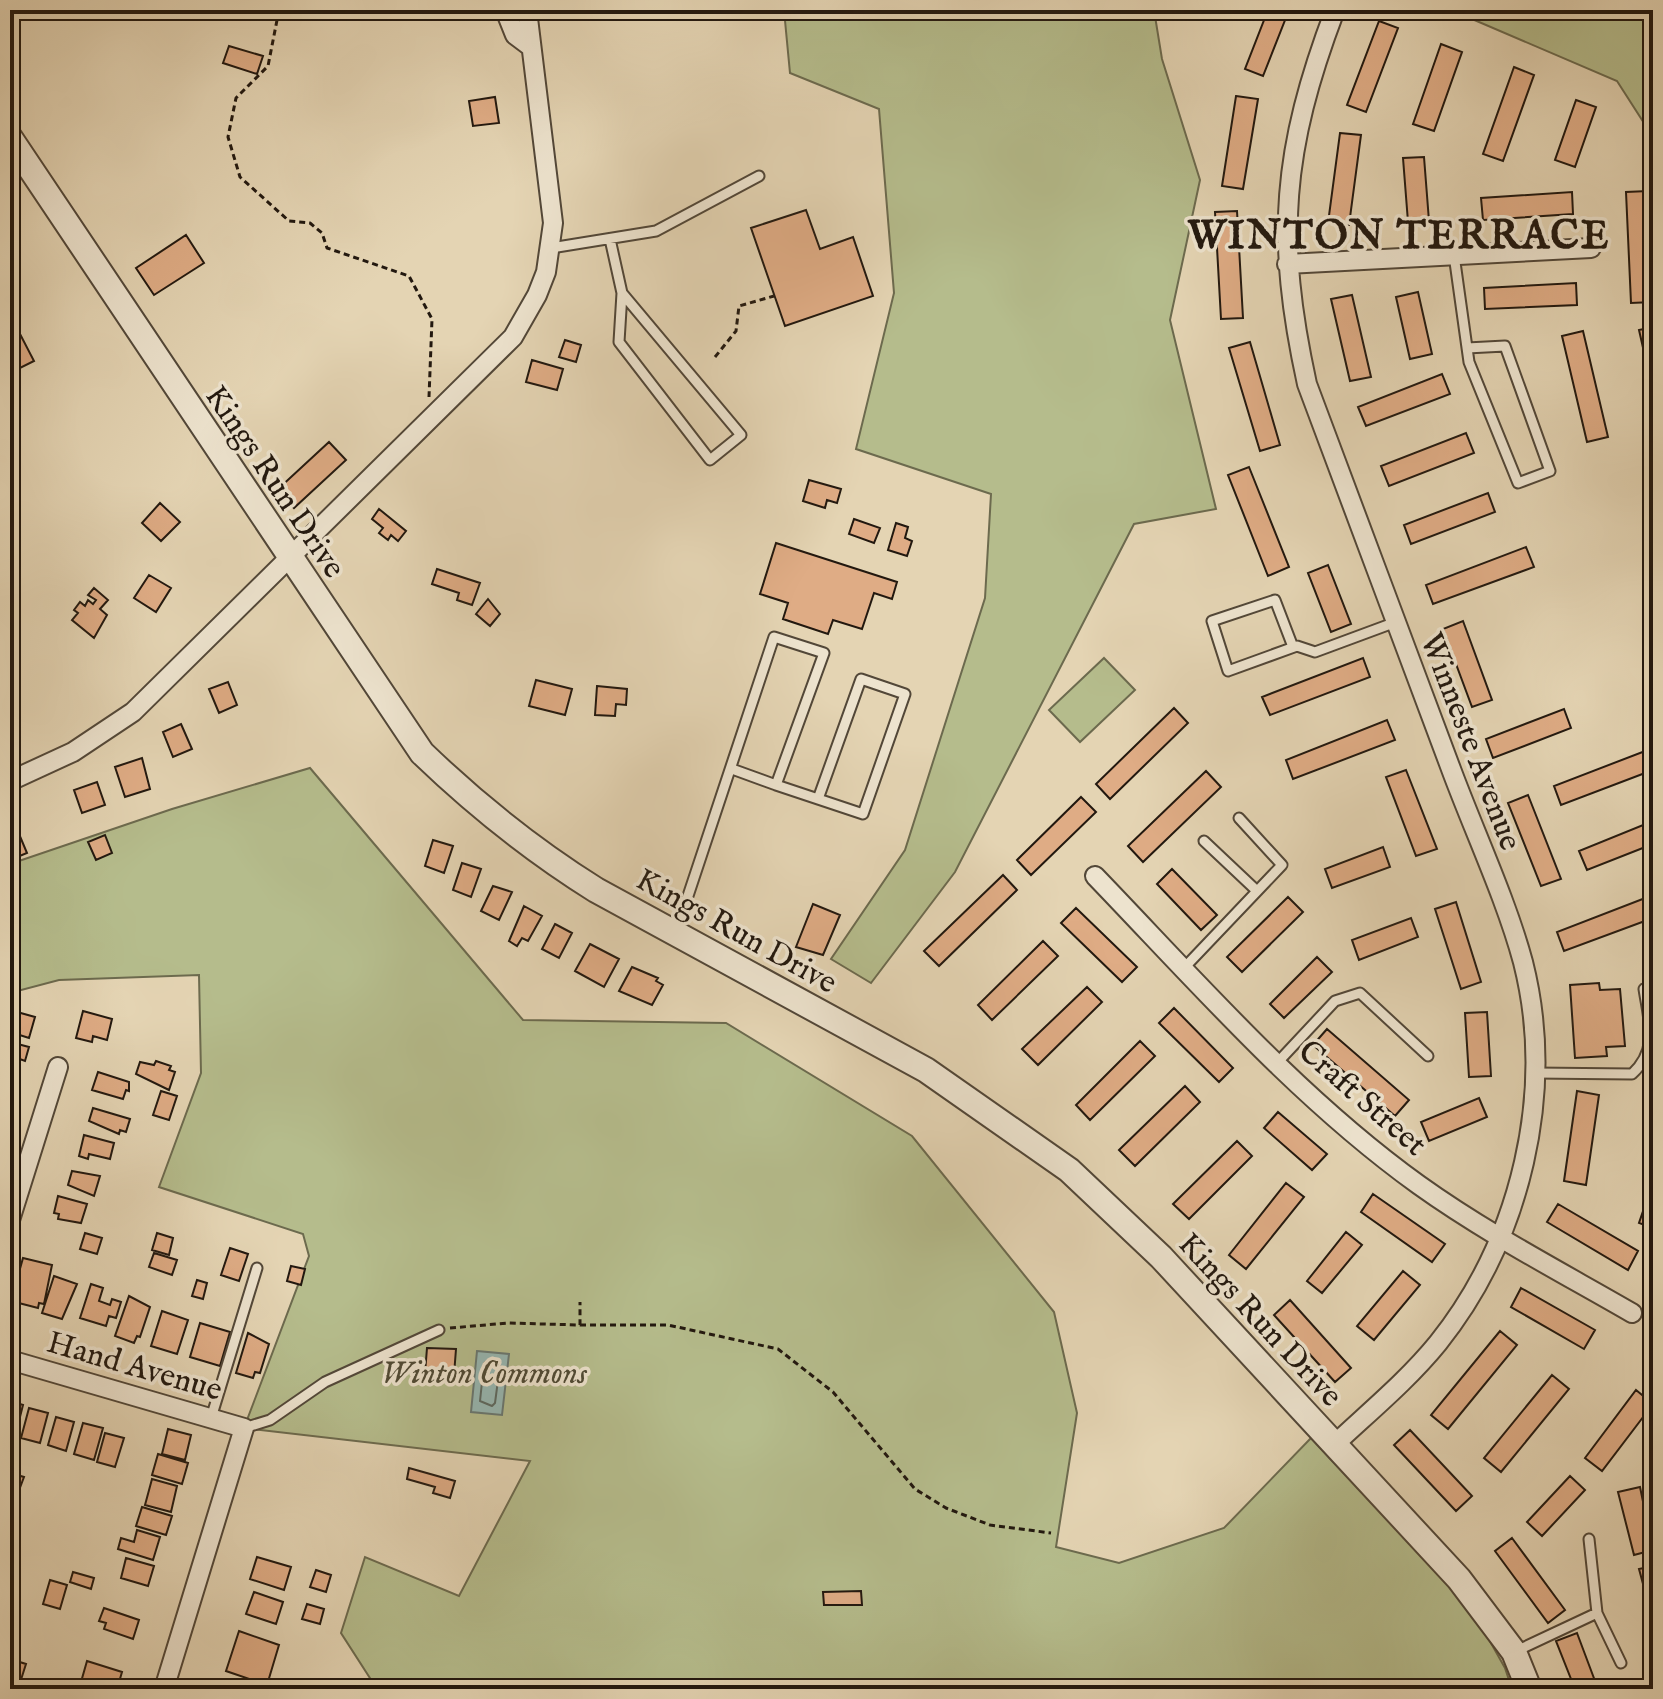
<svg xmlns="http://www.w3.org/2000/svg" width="1663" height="1699" viewBox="0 0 1663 1699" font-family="'IM FELL English',serif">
<rect width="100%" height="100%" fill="#e4d4b3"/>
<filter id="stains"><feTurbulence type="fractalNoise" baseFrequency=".0025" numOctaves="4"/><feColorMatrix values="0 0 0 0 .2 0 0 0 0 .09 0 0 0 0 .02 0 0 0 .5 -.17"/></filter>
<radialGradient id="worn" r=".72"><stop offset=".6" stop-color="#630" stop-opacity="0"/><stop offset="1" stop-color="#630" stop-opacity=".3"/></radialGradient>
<!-- green -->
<path fill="#b5bc8c" stroke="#6c6a4e" stroke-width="2" d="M784,10H1154L1162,59L1200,180L1170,320L1216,509L1134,524L955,872L871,983L831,959L905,850L985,598L991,494L856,449L894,293L879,109L790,73Z
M1451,10H1653V137L1617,81Z
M1104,658L1135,690L1080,742L1049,710Z
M310,768L523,1020L726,1023L912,1136L1054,1312L1077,1413L1056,1547L1119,1563L1224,1528L1311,1438L1473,1611L1505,1668L1512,1689H377L341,1633L365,1557L459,1596L530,1461L244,1428L309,1256L303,1234L159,1187L201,1073L199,975L59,980L10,993V864L172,809Z"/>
<!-- water -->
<path fill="#96b7b2" stroke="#687771" stroke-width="2" d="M477,1351L509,1354L502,1415L471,1412Z"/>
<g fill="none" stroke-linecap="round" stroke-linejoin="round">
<!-- shore -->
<path stroke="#5c6860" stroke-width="2" d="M488,1360L500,1365L495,1403L492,1406L480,1401L484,1363Z"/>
</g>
<!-- building -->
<path fill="#dfac85" stroke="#22180f" stroke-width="2" d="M1268,10H1289L1263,76L1245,69Z
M1379,21L1398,28L1366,112L1347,105Z
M1441,44L1462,52L1434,131L1413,124Z
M229,46L263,56L257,74L223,63Z
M1514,67L1534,75L1503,161L1483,154Z
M1236,96L1258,99L1243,189L1222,186Z
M495,97L499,123L473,126L469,101Z
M1576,100L1596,107L1575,167L1555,160Z
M1340,133L1361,135L1349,225L1328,223Z
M1424,157L1429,221L1408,222L1403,158Z
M1648,191L1653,302L1631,303L1626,192Z
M1572,192L1573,214L1483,220L1481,198Z
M806,210L820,249L853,237L873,296L785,326L751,228Z
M1237,211L1243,318L1221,319L1215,212Z
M186,235L204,263L154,295L136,268Z
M1576,283L1577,305L1485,309L1484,288Z
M1418,292L1432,354L1410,359L1396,297Z
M1352,295L1371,377L1350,381L1331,299Z
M1653,327V392L1639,330Z
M1583,331L1608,437L1587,442L1562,336Z
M20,334L34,361L10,373V339Z
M565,340L581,345L576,362L559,357Z
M1250,342L1280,445L1260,451L1229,348Z
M532,360L563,369L557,390L526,382Z
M1442,374L1450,394L1366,426L1358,407Z
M1466,433L1474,453L1389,486L1381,466Z
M329,442L346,460L294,508L277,490Z
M1249,467L1289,567L1268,576L1228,475Z
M809,480L841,489L837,503L827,500L825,508L803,501Z
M1488,493L1495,512L1411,544L1404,525Z
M160,503L180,522L161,541L142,523Z
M379,509L406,531L398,541L391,535L388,540L379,533L383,528L372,519Z
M854,519L880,528L874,543L849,534Z
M896,523L908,527L905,538L912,541L907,556L888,550Z
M776,543L897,582L892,599L874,593L862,629L833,620L828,634L783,619L788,603L760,594Z
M1526,547L1534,567L1433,604L1426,585Z
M1328,565L1351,624L1331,632L1308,573Z
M437,569L480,583L472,605L457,600L459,593L432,584Z
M149,575L171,588L156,612L134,598Z
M94,588L108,600L100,609L107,615L94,638L72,620L78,613L74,610L80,602L85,606L88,600L93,604L96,600L88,595Z
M488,599L500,614L490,626L476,614Z
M1463,621L1492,700L1472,707L1443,629Z
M1363,658L1370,677L1270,715L1262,697Z
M536,680L572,689L565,715L529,706Z
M228,682L237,705L219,713L209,689Z
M597,686L627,689L626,705L616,704L615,716L595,715Z
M1174,708L1188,723L1110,799L1096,784Z
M1564,709L1571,728L1493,758L1486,739Z
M1387,720L1395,740L1293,779L1286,760Z
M181,724L192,749L173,757L163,732Z
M1653,748V770L1561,805L1554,786Z
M142,758L150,789L125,797L115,767Z
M1406,770L1437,849L1416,856L1386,777Z
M1206,771L1221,787L1143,862L1128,846Z
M97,782L105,805L82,813L74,790Z
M1528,795L1561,879L1541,886L1508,803Z
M1081,797L1096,812L1031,875L1017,860Z
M1653,821V844L1587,870L1579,851Z
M14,822L27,853L10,860V824Z
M105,835L112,853L96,860L88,842Z
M433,840L453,846L444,873L425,866Z
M1383,847L1390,867L1332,888L1325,869Z
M462,863L481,869L471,897L453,890Z
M1172,869L1217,915L1201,930L1157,884Z
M1003,875L1017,890L939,966L924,951Z
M493,886L512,892L499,920L481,911Z
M1653,895V918L1564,951L1557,932Z
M1288,897L1303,912L1242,972L1227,957Z
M1456,902L1481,982L1461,989L1435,909Z
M813,904L840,915L823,955L796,947Z
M524,906L542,916L528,941L522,938L517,946L509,941Z
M1076,908L1137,967L1122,982L1061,923Z
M1411,918L1418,937L1359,960L1352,940Z
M555,924L572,933L559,958L542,949Z
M1043,941L1058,956L992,1020L978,1005Z
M590,944L619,959L604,987L575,971Z
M1317,957L1332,972L1284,1018L1270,1004Z
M632,967L658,978L656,981L663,985L652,1005L619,991Z
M1599,983L1600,990L1620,989L1625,1046L1606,1047L1607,1056L1575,1058L1570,985Z
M1087,987L1102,1002L1038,1065L1022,1049Z
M1174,1008L1233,1068L1219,1082L1159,1023Z
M10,1010L35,1017L29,1038L10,1032Z
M83,1011L112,1019L107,1040L93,1036L92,1042L76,1038Z
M1487,1012L1491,1076L1469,1077L1465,1013Z
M1327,1029L1409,1100L1395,1116L1313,1045Z
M1140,1041L1155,1056L1090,1120L1076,1105Z
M10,1042L29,1047L25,1061L20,1059L18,1066L10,1063Z
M156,1061L171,1066L169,1070L175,1072L169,1090L136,1074L140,1062L154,1065Z
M98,1072L129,1082V1091L126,1090L123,1099L92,1090Z
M1185,1086L1200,1102L1135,1166L1119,1150Z
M161,1091L177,1096L169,1120L153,1115Z
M1577,1091L1599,1095L1586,1185L1564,1181Z
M1479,1098L1487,1117L1429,1141L1421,1122Z
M93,1108L130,1119L126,1132L120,1130L119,1134L89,1121Z
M1278,1112L1327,1154L1312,1170L1264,1128Z
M84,1135L114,1143L110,1159L89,1154L88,1159L79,1156Z
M1237,1141L1252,1156L1189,1219L1173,1204Z
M72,1171L100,1176L94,1196L68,1185Z
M1653,1182V1228L1639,1223Z
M1286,1183L1304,1197L1246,1269L1229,1255Z
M1373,1194L1445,1244L1432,1262L1361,1212Z
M58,1196L87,1204L81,1223L58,1219L59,1214L54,1213Z
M1558,1204L1638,1251L1628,1270L1547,1222Z
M1346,1232L1362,1245L1322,1293L1307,1281Z
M85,1233L102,1238L97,1254L80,1249Z
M157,1233L173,1238L169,1255L152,1250Z
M230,1248L248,1254L239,1281L221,1275Z
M154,1253L177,1260L172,1275L149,1267Z
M23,1258L52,1265L44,1304L39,1303L38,1308L11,1301Z
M291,1266L305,1269L301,1285L287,1281Z
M1403,1271L1420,1285L1374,1340L1357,1326Z
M54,1276L77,1284L62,1319L42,1313Z
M197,1280L207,1283L203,1299L192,1296Z
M91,1284L103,1288L99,1301L110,1305L112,1299L121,1302L116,1318L109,1316L106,1326L80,1318Z
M1521,1288L1595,1330L1584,1349L1511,1307Z
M129,1296L150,1307L140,1337L137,1336L134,1343L115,1336Z
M1290,1300L1351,1368L1335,1382L1274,1315Z
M162,1311L188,1320L177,1354L151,1346Z
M200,1323L230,1332L220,1366L190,1357Z
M1500,1331L1517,1345L1448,1429L1431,1415Z
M248,1333L269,1344L260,1373L255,1372L253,1378L236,1373Z
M427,1348L456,1349L454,1375L425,1373Z
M1552,1375L1569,1389L1501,1472L1484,1458Z
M1636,1390L1653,1404L1602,1471L1585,1458Z
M10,1401L23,1405L15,1437L10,1435Z
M29,1408L48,1413L40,1443L21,1438Z
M56,1417L74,1422L66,1451L48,1445Z
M83,1423L103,1428L94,1460L74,1454Z
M168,1429L191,1435L185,1460L162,1454Z
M1410,1430L1472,1496L1456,1511L1394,1445Z
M105,1433L124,1438L115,1467L97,1462Z
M158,1454L188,1463L182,1484L152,1475Z
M409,1468L455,1481L450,1498L433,1493L435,1487L407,1479Z
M10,1473L24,1477L18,1493L10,1490Z
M1570,1476L1585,1490L1542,1536L1527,1522Z
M152,1479L177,1486L171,1512L145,1505Z
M1640,1487L1653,1550L1634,1555L1618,1492Z
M142,1507L172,1516L166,1535L136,1526Z
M137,1530L160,1537L153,1560L118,1549L121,1538L134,1542Z
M1512,1538L1565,1610L1548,1623L1495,1551Z
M257,1557L291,1567L284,1590L250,1579Z
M126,1558L154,1566L148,1586L121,1578Z
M1653,1566V1621L1639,1569Z
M316,1570L331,1575L326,1592L310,1587Z
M73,1572L94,1578L91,1589L70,1582Z
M50,1580L67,1585L60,1609L43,1604Z
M861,1591L862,1605H824L823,1592Z
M254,1592L283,1602L276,1624L246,1614Z
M307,1604L324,1609L320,1624L302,1619Z
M104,1608L139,1620L133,1639L104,1629L106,1623L99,1621Z
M239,1631L279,1645L267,1685L226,1671Z
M1577,1633L1598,1689H1575L1556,1641Z
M10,1659L26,1664L18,1689H10Z
M87,1661L122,1672L117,1689L81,1682Z"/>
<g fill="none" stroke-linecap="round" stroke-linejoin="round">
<!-- service casing -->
<g stroke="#524738" stroke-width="13">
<path id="service" d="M610,239L622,293L741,435L710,460L619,342L622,293
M551,248L656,231L759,176
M1454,255L1469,362L1518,483L1550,471L1505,346L1467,348
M1293,647L1275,600L1212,621L1228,671L1297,646L1315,652L1396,622
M776,785L863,814L905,694L861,679L818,799
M1204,841L1257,891
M676,932L774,637L824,653L776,785L732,769
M1184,968L1282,865L1239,818
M1277,1063L1335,1001L1360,993L1428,1056
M1535,1073L1632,1074C1659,1049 1649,1022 1644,989
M211,1418L257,1268
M244,1428L270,1420L325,1382L439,1330
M1589,1539L1597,1613L1621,1663
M1514,1652L1597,1613"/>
</g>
<!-- minor casing -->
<g stroke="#524738" stroke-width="22">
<path id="minor" d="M505,10L515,35L531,47
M1287,264L1591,248
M10,781L73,752L133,712L513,337L537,295L546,272L553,223L527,10
M1095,876C1198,983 1298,1098 1419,1185C1486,1233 1561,1272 1632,1313
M10,1220L58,1067
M10,1360L244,1428L164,1689
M1334,1445C1369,1412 1407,1381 1438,1343C1521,1239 1556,1092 1523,962C1506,899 1474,831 1451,769C1403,641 1355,512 1307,384C1275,238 1282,150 1335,10"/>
</g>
<!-- tertiary casing -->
<g stroke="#524738" stroke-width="28">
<path id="tertiary" d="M10,138L422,753C476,805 532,850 596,890L926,1070L1069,1170L1161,1257L1459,1579L1514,1652L1529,1689"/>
</g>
<!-- path -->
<path stroke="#22180f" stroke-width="3" stroke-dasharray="6 4" stroke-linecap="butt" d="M279,10L268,66L236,98L228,137L240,177L289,221L310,223L322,233L327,248L409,276L432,319L429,397
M715,357L736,331L739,306L774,296
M580,1325H668L778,1349L833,1392L915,1489L946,1508L990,1525L1051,1533
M450,1328L508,1323L580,1325V1302"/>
<!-- service -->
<use href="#service" stroke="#ede3ce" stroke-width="9"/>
<!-- minor -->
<use href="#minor" stroke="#ede3ce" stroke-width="18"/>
<!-- tertiary -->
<use href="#tertiary" stroke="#ede3ce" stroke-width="24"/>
</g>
<g text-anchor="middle" stroke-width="7" stroke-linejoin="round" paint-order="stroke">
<!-- street labels -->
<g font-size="32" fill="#22180f" stroke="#ede3ce">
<text transform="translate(276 481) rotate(56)" y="11">Kings Run Drive</text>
<text transform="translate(1472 741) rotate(69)" y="11">Winneste Avenue</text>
<text transform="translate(737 930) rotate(29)" y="11">Kings Run Drive</text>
<text transform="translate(1363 1097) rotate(41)" y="11">Craft Street</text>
<text transform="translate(1261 1319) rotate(47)" y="11">Kings Run Drive</text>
<text transform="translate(135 1365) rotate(16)" y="11">Hand Avenue</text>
</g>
<!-- park labels -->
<g font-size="32" font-style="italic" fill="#4e4934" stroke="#ede3ce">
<text x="484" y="1383">Winton Commons</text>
</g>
<!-- district labels -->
<g font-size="40" font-weight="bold" letter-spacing="2" fill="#22180f" stroke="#ede3ce">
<text x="1399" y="248">WINTON TERRACE</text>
</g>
</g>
<!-- margin -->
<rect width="1663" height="1699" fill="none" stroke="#e4d4b3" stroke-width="40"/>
<rect x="12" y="12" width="1639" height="1675" fill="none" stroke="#22180f" stroke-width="4"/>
<rect x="20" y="20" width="1623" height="1659" fill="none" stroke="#22180f" stroke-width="2"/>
<rect width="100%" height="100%" filter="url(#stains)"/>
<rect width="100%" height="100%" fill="url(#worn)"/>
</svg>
